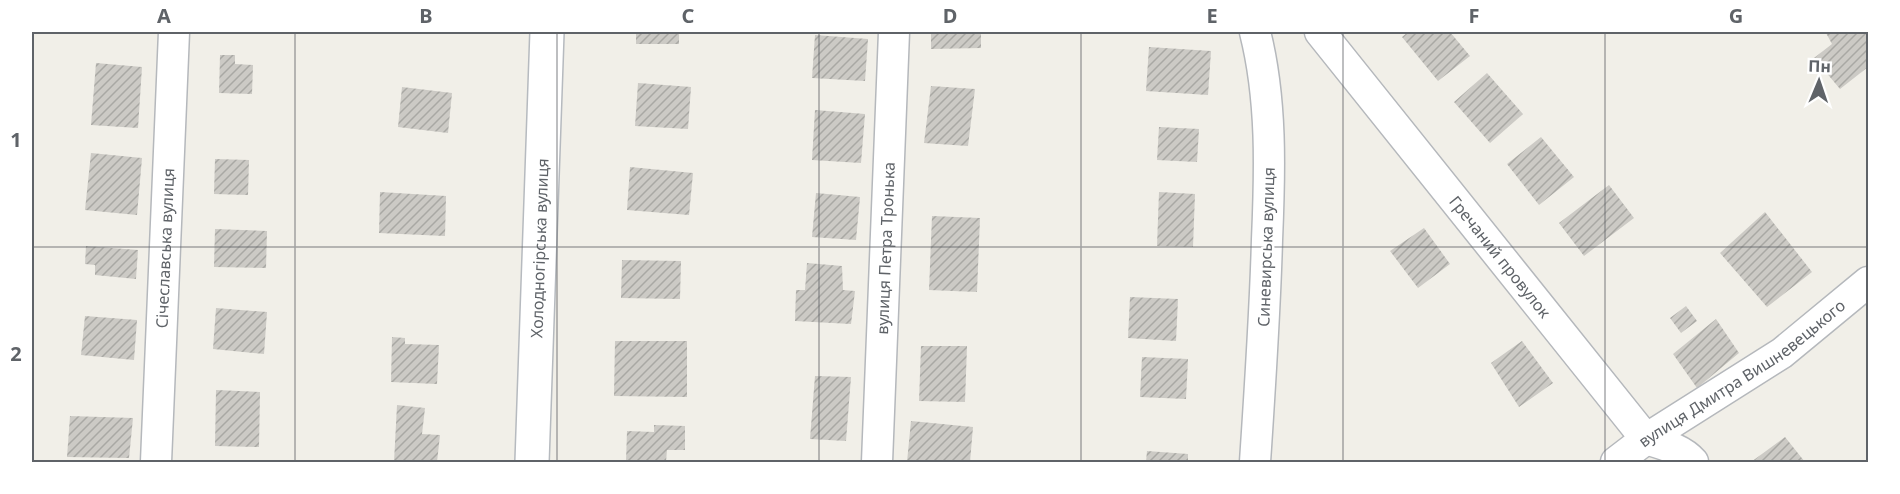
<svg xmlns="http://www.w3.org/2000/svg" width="1900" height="494" viewBox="0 0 1900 494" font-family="'Noto Sans',sans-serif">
<defs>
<pattern id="building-hatch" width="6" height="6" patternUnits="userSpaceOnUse" patternTransform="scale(1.5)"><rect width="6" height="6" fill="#cccac5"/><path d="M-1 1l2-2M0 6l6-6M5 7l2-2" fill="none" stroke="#a9a8a4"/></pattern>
</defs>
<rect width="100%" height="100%" fill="#f1efe8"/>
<!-- building -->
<path fill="url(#building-hatch)" d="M636,32H679V44H636Z
M931,32H981V48L931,49Z
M1408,32H1450L1470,56L1438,81L1402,37Z
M1828,32H1866L1868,35V67L1840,89L1814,58L1832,44L1826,33Z
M815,35L868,39L865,81L812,78Z
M1149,47L1211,51L1208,95L1146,91Z
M220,55H235V64L253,65L252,94L219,93Z
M96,63L142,67L138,128L91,125Z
M1487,73L1523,114L1490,143L1454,102Z
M638,83L691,87L688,129L635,126Z
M931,86L975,89L968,146L924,143Z
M402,87L452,93L448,133L398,127Z
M815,110L865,114L861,163L812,160Z
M1159,127L1199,129L1197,162L1157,160Z
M1541,137L1574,177L1539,205L1507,164Z
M91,153L142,158L137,215L85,210Z
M215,159L249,160L248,195L214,194Z
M630,167L693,173L689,215L627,210Z
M1609,185L1634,218L1584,256L1559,223Z
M380,192L446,196L445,236L379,233Z
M1159,192L1195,194L1193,247L1157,246Z
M816,193L860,197L856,240L812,237Z
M1765,212L1812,272L1767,307L1720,253Z
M932,216L980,218L977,292L929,290Z
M1424,228L1450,264L1418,288L1390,251Z
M215,229L267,231L266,268L214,267Z
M86,246L138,250L136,279L95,275V265L85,264Z
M622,260L681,261L680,299L621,298Z
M807,263L842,266L843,290L855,291L851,324L795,321L796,290H805Z
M1130,297L1178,299L1176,341L1128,338Z
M1686,306L1697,321L1681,333L1670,318Z
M216,308L267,312L264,354L213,349Z
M85,316L137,320L134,360L81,355Z
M1716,319L1739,353L1697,388L1673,354Z
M392,337L405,338V344L439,345L437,384L391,382Z
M615,341H687V397L614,396Z
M1522,341L1553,383L1519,407L1491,363Z
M921,346H967L965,402L919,401Z
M1142,357L1188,359L1186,399L1140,397Z
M815,376L851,377L846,441L810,439Z
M216,390L260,392L259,447L215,446Z
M397,405L425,408L422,434L440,435L437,462H394Z
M70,416L133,418L129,458L67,457Z
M911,421L973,427L970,462H907Z
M654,425L685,426V450H667L666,462H626L627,431L654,432Z
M1785,437L1805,462H1751Z
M1147,451L1188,454V462H1146Z"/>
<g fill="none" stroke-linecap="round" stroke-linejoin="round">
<!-- street casing -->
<g stroke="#b5b8bc" stroke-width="33">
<g id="street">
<path d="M1255,32C1272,99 1270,171 1267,240C1265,314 1260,388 1255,462"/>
<path id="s1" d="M1320,32L1646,439C1662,444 1682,449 1693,462"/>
<path id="s2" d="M156,462L174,32"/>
<path id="s3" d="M877,462L894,32"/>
<path id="s4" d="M1616,462L1646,439L1782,353L1868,282"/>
</g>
</g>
<!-- secondary casing -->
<g stroke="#b6babf" stroke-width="36">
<g id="secondary">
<path id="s5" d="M532,462L547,32"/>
</g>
</g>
<!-- street -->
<use href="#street" stroke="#fff" stroke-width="30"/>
<!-- secondary -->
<use href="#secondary" stroke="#fff" stroke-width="33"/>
</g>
<!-- grid -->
<path fill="none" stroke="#5f6368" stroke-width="1.5" stroke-opacity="0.55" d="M295,32V462M557,32V462M819,32V462M1081,32V462M1343,32V462M1605,32V462M32,247H1868"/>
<g text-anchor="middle" stroke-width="5" stroke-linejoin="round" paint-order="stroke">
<!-- street labels -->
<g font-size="16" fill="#5f6368" stroke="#fff">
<text dy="6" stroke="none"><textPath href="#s2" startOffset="214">Січеславська вулиця</textPath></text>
<text dy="6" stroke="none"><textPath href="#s5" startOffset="214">Холодногірська вулиця</textPath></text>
<text dy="6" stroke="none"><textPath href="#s3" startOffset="214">вулиця Петра Тронька</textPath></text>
<text transform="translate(1266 247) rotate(-88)" y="6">Синевирська вулиця</text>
<text dy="6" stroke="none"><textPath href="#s1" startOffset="288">Гречаний провулок</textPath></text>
<text dy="6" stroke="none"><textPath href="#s4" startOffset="154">вулиця Дмитра Вишневецького</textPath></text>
</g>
</g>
<!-- border -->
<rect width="1900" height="494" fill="none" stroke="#ffffff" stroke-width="66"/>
<!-- north arrow -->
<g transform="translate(1819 81) rotate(2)" stroke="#ffffff" stroke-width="4.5" paint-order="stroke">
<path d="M0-4.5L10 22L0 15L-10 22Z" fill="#5f6368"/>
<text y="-9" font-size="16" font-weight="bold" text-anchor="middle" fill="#5f6368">Пн</text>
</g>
<rect x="33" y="33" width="1834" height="428" fill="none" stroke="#5f6368" stroke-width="2"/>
<g font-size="20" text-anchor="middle" font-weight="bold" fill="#5f6368">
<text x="164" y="23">A</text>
<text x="426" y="23">B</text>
<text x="688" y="23">C</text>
<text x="950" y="23">D</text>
<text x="1212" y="23">E</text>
<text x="1474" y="23">F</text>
<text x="1736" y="23">G</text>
<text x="16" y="147">1</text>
<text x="16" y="361">2</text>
</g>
</svg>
